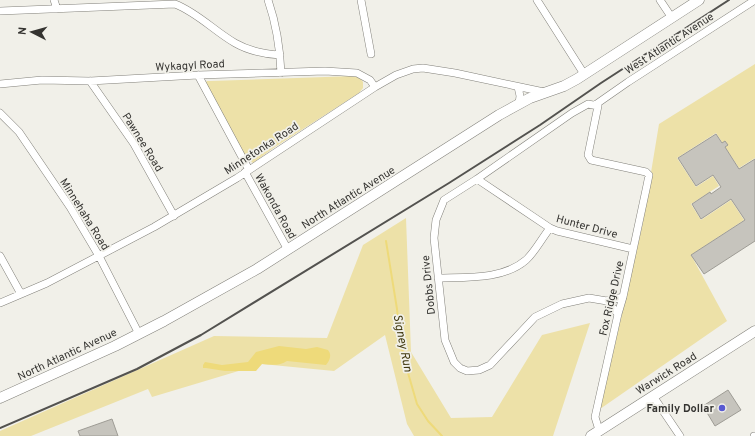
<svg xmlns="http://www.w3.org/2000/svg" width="755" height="436" viewBox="0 0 755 436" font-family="Overpass,sans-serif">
<rect width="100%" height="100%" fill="#f1f0e9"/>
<!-- green -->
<path fill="#ede1a8" d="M755,64V158L739,168L716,133L677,158L696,187L713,176L719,186L691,204L701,220L731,200L744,220L691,255L727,321L600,409L642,227L659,124Z
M354,76L360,78L363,82V88L359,93L275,147L253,163L246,158L201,88L207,81H210Z
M406,218L411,352L451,418L492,417L542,335L590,323L553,436H414L407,424L385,335L334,371L262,364L152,397L148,389L31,436H0V431L214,336L327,338L363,245Z"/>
<!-- water -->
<path fill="#eeda7a" d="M279,346L306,349L317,347L328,350C332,355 330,360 326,365L287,361C280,366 271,365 262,364L256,371H225L206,368H203V365L205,362L222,365L248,362L256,352Z"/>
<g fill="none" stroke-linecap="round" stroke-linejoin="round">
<!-- stream -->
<path stroke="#eeda7a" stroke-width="2" d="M386,241L397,309L400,338L404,359L417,404L428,421L442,436"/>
</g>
<!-- building -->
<path fill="#c6c4bd" stroke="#9e9c95" d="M716,134L722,143L725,141L728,145L725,147L739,169L755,159V241L704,274L691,255L745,220L731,199L701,219L692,204L710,192L711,194L721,187L713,175L696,186L678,158Z
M728,390L741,410L715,426L703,406Z
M112,419L118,436H80L78,431Z"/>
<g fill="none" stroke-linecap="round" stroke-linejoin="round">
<!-- street casing -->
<g stroke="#82807a" stroke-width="8">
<path id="street" d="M54,0L57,9
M268,0C276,23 280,48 281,73
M361,0L371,54
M537,0L584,74
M660,0L672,18
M0,11L175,4C198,13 214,31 235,43C249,51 264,54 280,55
M198,75L249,170
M90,81L134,144L174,216
M0,84L42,80L90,81L198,75L325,71L357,73L370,80L375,87
M518,87L520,96L519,104
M595,105L628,82L755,0
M0,113L19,132L70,207L99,256L139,334
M245,172L288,250
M477,179L550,228L557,231L633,249
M0,256L21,294
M438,278C466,277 503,280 526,260C535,252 542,238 550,228
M607,301L618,314
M0,303L47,283L154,227L237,178L375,87L396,75L413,69L423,68L455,73L544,92
M653,396L680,436
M599,430L595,417L618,314L623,297L647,185L649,175L646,172L591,160L588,155L598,106L588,104L572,113L477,179L444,200L436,220L434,238L445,340L454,362L460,368L467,371L479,370L490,365L535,317L562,304L589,298L607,301L623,297
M754,436H755"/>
</g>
<!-- secondary casing -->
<g stroke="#82807a" stroke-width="11">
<path id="secondary" d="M0,398L115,346L164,321L257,269L499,115L530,98L564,86L577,79L699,0
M591,436L755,331"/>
</g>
<!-- street -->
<use href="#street" stroke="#fff" stroke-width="7"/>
<!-- secondary -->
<use href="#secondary" stroke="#fff" stroke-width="10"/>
<!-- rail -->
<path stroke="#53524f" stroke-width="2" d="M0,428L137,369L201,335L449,183L540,125L601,83L729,0"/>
</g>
<!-- markers -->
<circle fill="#5859d1" stroke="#f1f0e9" stroke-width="1.5" cx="722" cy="408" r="4"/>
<g text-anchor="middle" stroke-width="3.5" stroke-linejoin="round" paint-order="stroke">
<!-- street labels -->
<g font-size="11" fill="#343330" stroke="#f1f0e9">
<text transform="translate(669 43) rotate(-33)" y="4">West Atlantic Avenue</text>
<text transform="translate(190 65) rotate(-3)" y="4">Wykagyl Road</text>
<text transform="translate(143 142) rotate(58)" y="4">Pawnee Road</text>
<text transform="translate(261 148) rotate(-33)" y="4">Minnetonka Road</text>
<text transform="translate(348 197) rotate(-32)" y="4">North Atlantic Avenue</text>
<text transform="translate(276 206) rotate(61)" y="4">Wakonda Road</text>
<text transform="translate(85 214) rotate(58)" y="4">Minnehaha Road</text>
<text transform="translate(587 226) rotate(15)" y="4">Hunter Drive</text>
<text transform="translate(428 285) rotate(-96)" y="4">Dobbs Drive</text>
<text transform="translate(611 298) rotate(-77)" y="4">Fox Ridge Drive</text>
<text transform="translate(67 354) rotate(-25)" y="4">North Atlantic Avenue</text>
<text transform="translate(666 373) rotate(-32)" y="4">Warwick Road</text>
</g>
<!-- poi labels -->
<g font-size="11" font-weight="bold" fill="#343330" stroke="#f1f0e9" text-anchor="end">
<text x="714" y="412">Family Dollar</text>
</g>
<!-- water labels -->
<g font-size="12" font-style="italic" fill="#423a11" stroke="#f1f0e9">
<text transform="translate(403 343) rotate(79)" y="4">Signey Run</text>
</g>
</g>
<!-- north arrow -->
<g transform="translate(32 32) rotate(276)" stroke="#f1f0e9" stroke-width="3" paint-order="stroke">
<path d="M0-3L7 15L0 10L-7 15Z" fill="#343330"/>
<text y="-6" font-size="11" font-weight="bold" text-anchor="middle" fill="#343330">N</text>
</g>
</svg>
